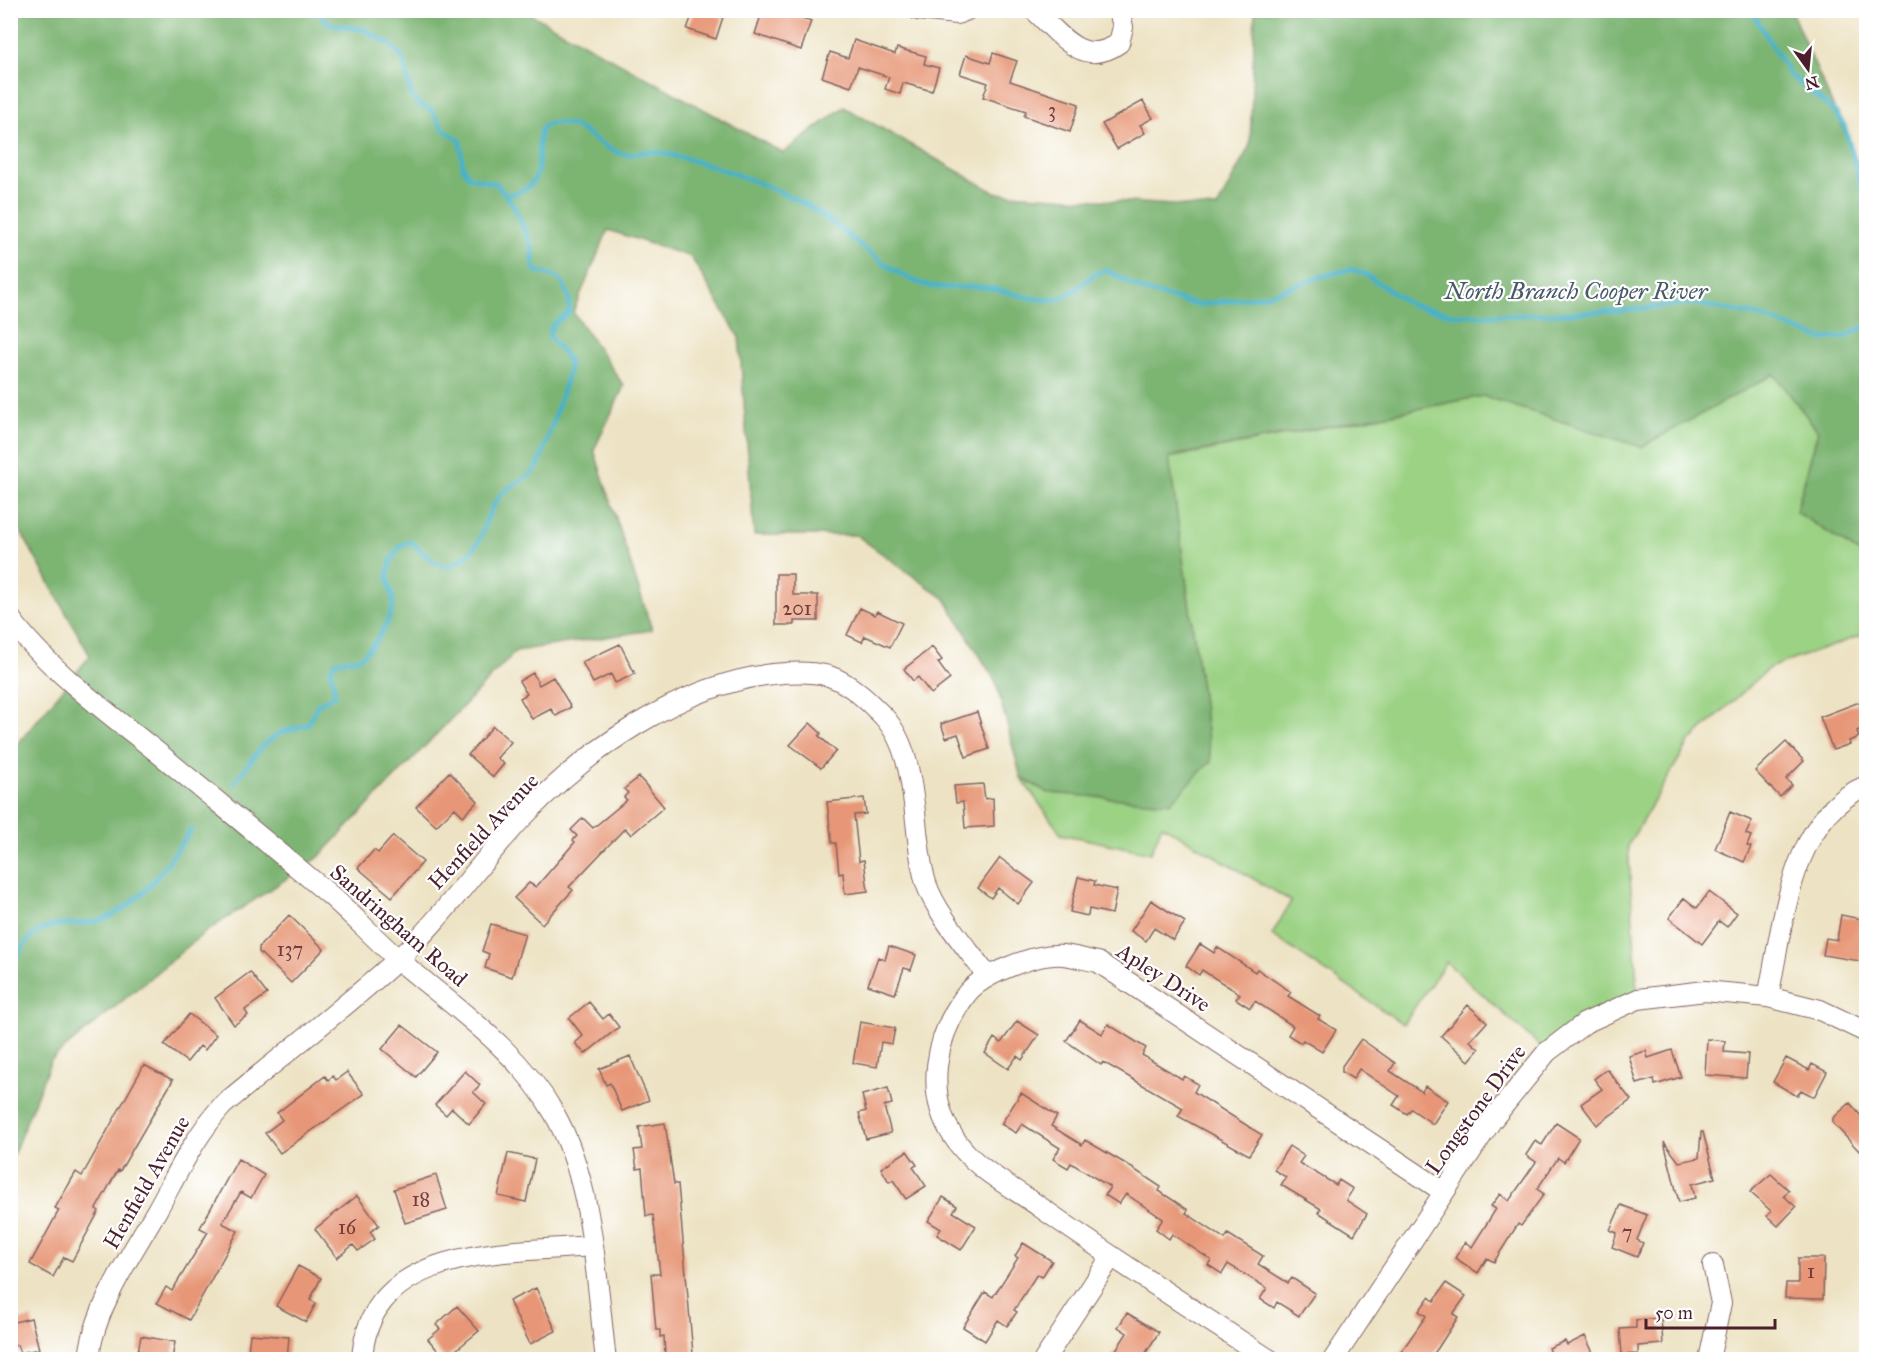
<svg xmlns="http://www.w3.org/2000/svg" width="1877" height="1370" viewBox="0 0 1877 1370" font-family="'IM FELL Great Primer',serif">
<rect width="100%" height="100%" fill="#fff"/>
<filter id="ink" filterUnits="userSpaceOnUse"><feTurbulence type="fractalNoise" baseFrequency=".0167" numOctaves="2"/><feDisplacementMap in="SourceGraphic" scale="12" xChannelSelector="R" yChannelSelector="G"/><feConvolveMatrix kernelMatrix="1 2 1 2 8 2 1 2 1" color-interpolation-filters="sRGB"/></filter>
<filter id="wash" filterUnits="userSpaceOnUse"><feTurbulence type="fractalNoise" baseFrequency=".008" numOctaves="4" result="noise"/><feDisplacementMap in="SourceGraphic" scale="24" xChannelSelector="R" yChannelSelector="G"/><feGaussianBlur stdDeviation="1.35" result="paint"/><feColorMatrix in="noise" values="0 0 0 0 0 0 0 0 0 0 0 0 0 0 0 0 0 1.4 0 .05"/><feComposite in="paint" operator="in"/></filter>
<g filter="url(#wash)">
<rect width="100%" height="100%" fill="#ede3c4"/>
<!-- green -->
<path fill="#9bd284" stroke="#727858" stroke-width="1.5" d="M1774,373L1818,431L1796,512L1866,557V634L1769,668L1689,742L1628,845L1638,999L1547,1052L1446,962L1403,1024L1272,935L1291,901L1162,825L1151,853L1061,834L1021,778L1049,793L1211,761L1169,458L1483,396L1641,447Z"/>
<!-- forest -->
<path fill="#7cb472" stroke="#636a4e" stroke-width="1.5" d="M11,11H525L783,153L844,107L996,193L1217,208L1250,145L1255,11H1791L1862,172L1866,174V557L1796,512L1818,431L1774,374L1641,447L1483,396L1169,457L1211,761L1170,803L1049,793L1021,778L996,682L945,599L856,535H754L739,337L691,257L608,230L573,312L624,386L594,450L652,630L516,651L318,858L204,933L51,1060L11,1160V752L90,656L11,514Z"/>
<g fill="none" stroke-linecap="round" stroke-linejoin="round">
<!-- stream -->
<path stroke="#48b2c7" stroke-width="5" d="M1751,10L1789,74L1835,112L1844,125L1866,202
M506,195C567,187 515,121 558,123C583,123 600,149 623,154C634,156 644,150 655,152C698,159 753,179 793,198C838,219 882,273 926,285C946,291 968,284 989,288C1011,292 1033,302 1056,299C1078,296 1085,274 1106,270L1144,291L1199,305L1267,295L1323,276L1351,269L1365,274L1411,305L1455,315H1521L1620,311L1693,303L1760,316L1822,339L1844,337L1866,326
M234,783L263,745L280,733L308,724L318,704L335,695L331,669L336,661L359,658C374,648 392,620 393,602C394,598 391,592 390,588C385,570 390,560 401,545L411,542L434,562L448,567C491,545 475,533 497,500C506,485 525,482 536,469C541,462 570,372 569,365C567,351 554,347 549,335L553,325L569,312V299L563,283L557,277L534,270L532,247L514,206L497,184L469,177L463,168L460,140L443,129L431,109L419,105L411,95L404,61L391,45L365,30L330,24L314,10
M10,968C27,937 36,924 73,924C84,923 95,923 105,919C144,902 168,863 191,830"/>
</g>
<g id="blocks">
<!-- building -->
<path fill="#e79777" d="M694,10L723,17L716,39L687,29Z
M780,10L811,21L801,50L755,34L762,12L777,17Z
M854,40L895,54L897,48L926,56L924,64L939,68L932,91L903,83L900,94L885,89L889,77L858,67L851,87L822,77L830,52L848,58Z
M993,53L1017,61L1010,81L1079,104L1070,132L1024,116L1026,111L983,97L988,83L960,74L966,55L990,63Z
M1143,101L1153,118L1140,125L1145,133L1117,149L1102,124Z
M776,574H793V595H818V621H794V625H776Z
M860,608L875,615L877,611L902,623L890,647L865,636L862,642L847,635Z
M620,644L635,674L615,683L611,674L593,683L582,662Z
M932,647L942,660L938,663L950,679L931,694L918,677L913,681L904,669Z
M533,673L539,685L553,677L571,707L556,716L551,709L532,719L520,698L527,694L519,681Z
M1862,701L1866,712V727L1857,731L1859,737L1849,741L1850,744L1833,750L1820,717Z
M977,712L989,749L966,757L958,734L946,738L941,724Z
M810,723L821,733L819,736L836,751L821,768L790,745Z
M493,726L511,742L497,758L504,764L493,777L468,755Z
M1786,742L1804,761L1786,779L1792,785L1780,797L1755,771Z
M449,772L478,801L463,816L455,808L436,826L416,807Z
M639,777L664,807L631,835L625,828L569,887L573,890L542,924L514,898L529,883L536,887L575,842L573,840L577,836L571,830L583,818L593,828L627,800L624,797L628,793L624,789Z
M983,784L985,799L993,798L994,826L965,828L963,802L956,803L954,786Z
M864,798L866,814L854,815L859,861L864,860L868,891L845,894L843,873L839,874L836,843H832L827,802Z
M1730,812L1752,821L1746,834L1751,836L1747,846L1751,847L1744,862L1715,849Z
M393,836L423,862L392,897L358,868L374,850L378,853Z
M1000,858L1034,883L1018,904L998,888L991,898L978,888Z
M1078,877L1095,881L1094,885L1117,890L1112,914L1089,909L1088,916L1070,912Z
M1709,892L1737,913L1727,927L1719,921L1702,944L1669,918L1684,898L1697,908Z
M1151,900L1185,922L1173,940L1154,928L1146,941L1131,931Z
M289,915L324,949L291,983L259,952V947Z
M1841,915L1866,920L1860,961L1823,955L1826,938L1837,940Z
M491,924L525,934L512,977L485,968L489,954L482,951Z
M1200,944L1214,953L1217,947L1255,972L1257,969L1291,992L1288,996L1320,1016L1318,1019L1336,1030L1322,1052L1303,1040L1301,1043L1288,1035L1293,1026L1255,1001L1250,1008L1236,999L1240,994L1202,970L1199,975L1186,966Z
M889,946L916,955L911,970L904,968L895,994L868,985L878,957L885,960Z
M250,972L267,994L245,1010L248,1015L234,1025L215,998Z
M589,1002L603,1019L609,1014L619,1027L585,1054L575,1043L583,1036L569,1018Z
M1468,1005L1487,1022L1470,1041L1479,1049L1469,1061L1441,1036Z
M189,1014L216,1035L205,1050L200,1046L187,1062L164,1045Z
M1080,1020L1102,1034L1108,1024L1146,1048L1142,1055L1182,1079L1184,1076L1198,1084L1194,1092L1262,1135L1249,1155L1178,1116L1183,1108L1103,1062L1101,1065L1066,1041Z
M1017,1021L1039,1035L1022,1060L1017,1056L1008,1069L985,1053L994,1038L1001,1043Z
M860,1022L895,1028L892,1044L881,1042L877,1067L853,1063Z
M402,1025L437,1052L416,1077L382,1049Z
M1361,1039L1395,1063L1390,1071L1422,1092L1425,1086L1448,1101L1433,1124L1411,1109L1407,1114L1393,1105L1399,1096L1359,1069L1353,1079L1342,1072V1066Z
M1707,1039L1725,1041L1724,1052L1748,1054L1746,1078L1705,1075Z
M1672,1050L1681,1077L1655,1085L1654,1079L1637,1084L1629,1056L1646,1051L1648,1058Z
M630,1056L649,1100L622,1111L610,1083L606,1085L599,1069Z
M1786,1058L1809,1070L1812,1064L1827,1072L1814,1097L1801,1090L1797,1096L1773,1082Z
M144,1065L173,1080L120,1171L118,1170L96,1209L99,1211L72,1261L64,1257L53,1277L30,1264L59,1210L55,1208L76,1172L82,1176Z
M1607,1069L1631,1100L1597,1125L1581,1104L1602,1089L1594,1079Z
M465,1071L480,1085L473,1092L486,1104L469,1124L452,1108L446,1115L435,1105Z
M347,1072L364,1094L280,1153L265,1133L282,1120L277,1113L325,1076L328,1080L333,1076L336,1080Z
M888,1088L892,1104L884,1106L891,1133L866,1139L859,1113L866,1111L862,1095Z
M1021,1093L1057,1116L1051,1126L1082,1145L1085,1140L1126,1164L1161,1187L1159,1191L1188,1210L1186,1213L1225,1239L1228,1234L1263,1256L1258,1264L1288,1283L1292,1278L1315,1293L1299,1316L1277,1302L1274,1308L1260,1299L1267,1288L1228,1264L1222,1274L1208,1265L1211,1260L1172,1234L1169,1239L1156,1229L1163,1219L1126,1194L1119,1204L1105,1195L1110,1187L1071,1163L1068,1168L1053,1159L1060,1148L1022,1124L1016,1133L1001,1124Z
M1850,1103L1866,1122V1144L1859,1151L1833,1123V1118Z
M665,1123L674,1184H678L693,1354L665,1356L664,1336L660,1337V1330H656L651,1274H660L653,1215L646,1216L642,1168L637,1169L634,1150L642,1149L639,1127Z
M1556,1123L1579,1138L1564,1162L1558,1158L1537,1189L1544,1194L1521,1226L1518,1224L1494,1262L1487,1258L1478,1273L1455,1258L1465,1242L1472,1247L1496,1209L1491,1206L1500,1194L1509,1201L1536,1162L1526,1155L1535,1141L1542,1145Z
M1701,1132H1703L1715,1178L1692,1184L1695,1198L1679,1202L1664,1142L1679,1162L1699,1158Z
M1289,1146L1304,1156L1299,1163L1336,1185L1339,1180L1353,1189L1346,1200L1367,1214L1354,1235L1318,1212L1321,1209L1281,1185L1286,1177L1274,1170Z
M907,1151L917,1165L913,1167L926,1186L906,1199L893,1180L889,1182L881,1168Z
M508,1153L535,1159L526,1202L498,1196Z
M238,1159L264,1175L251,1198L241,1192L222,1223L238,1231L189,1320L157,1303L166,1287L172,1291L208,1232L200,1228Z
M1771,1174L1789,1190L1784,1196L1796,1207L1778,1226L1767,1216L1771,1211L1750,1192Z
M436,1175L447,1210L405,1223L394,1189Z
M357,1196L379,1225L370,1232L375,1239L358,1251L353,1245L337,1258L315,1229Z
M943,1197L957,1206L953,1212L976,1226L961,1250L937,1235L941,1229L928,1221Z
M1621,1205L1647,1215L1637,1240L1643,1243L1637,1257L1612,1247L1617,1233L1610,1230Z
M1023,1243L1052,1261L1042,1277L1037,1274L1014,1310L1017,1312L1007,1326L998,1320L985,1341L963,1327L985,1292L993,1297L1018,1258L1015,1256Z
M1798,1258H1824L1823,1299L1785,1298L1786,1283H1798Z
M298,1266L321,1278L310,1300L316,1303L306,1322L276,1306Z
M1446,1283L1466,1296L1453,1314L1458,1317L1438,1348L1430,1359H1396L1426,1316L1419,1311L1429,1297L1434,1301Z
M536,1288L556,1331L530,1344L509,1301Z
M457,1306L479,1331L445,1359L428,1339L440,1329L436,1325Z
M1127,1313L1159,1332L1142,1359H1110L1127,1333L1118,1327Z
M31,1318L39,1349L20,1353L17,1345L10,1347V1323Z
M1661,1318L1663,1344L1638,1346V1354L1622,1355L1620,1329L1636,1328V1320Z
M250,1334L289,1337L287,1359H260L248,1353Z
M141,1336L175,1342L172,1359H143L144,1352L138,1351Z
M1585,1336L1596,1359H1537L1551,1353L1549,1348L1565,1341L1567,1345Z"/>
</g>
</g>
<g filter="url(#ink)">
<use href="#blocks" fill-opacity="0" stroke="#836461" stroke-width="1.5"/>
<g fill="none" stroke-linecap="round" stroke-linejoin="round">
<!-- street casing -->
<g stroke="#836461" stroke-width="22">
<path id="street" d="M918,10L957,14L967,10
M1034,10C1060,34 1083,69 1119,43L1123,27L1119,10
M10,618C50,673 121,722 173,765C225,808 278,851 330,895C354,916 375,939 399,960C453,1007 517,1048 554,1113C594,1183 596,1280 606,1360
M1768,997C1783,927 1790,817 1866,786
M89,1360C92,1311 133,1252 157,1210C177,1174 195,1136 223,1105C280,1057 341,1011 396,961C443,918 479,863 523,817C587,750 679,685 773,674C791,672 811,671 829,676C850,683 868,701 883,716C921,756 911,835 926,883C936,914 969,950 988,977
M362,1360C368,1244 510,1253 592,1246
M1044,1360L1111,1257
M1270,1360C1193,1310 1115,1260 1040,1207C1009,1185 973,1168 953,1136C924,1092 936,1036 965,996C980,974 1037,953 1063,955C1074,956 1087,960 1098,962L1444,1192
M1333,1360L1492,1120L1547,1052L1585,1023L1638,999L1705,991L1768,997L1820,1010L1866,1032
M1709,1360L1721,1303L1713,1265"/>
</g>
<!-- street -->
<use href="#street" stroke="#fff" stroke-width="20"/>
</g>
</g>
<g text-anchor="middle" stroke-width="4.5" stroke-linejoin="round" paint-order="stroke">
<!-- number labels -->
<g font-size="20" fill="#713d3e">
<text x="1052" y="117">3</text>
<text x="797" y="615">201</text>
<text x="290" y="956">137</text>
<text x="421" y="1206">18</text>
<text x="347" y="1234">16</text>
<text x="1627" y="1239">7</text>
<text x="1811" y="1278">1</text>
</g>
<!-- street labels -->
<g font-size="22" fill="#4a1f2b" stroke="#fff">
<text transform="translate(483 831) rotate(-47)" y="8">Henfield Avenue</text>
<text transform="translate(399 925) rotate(41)" y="8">Sandringham Road</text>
<text transform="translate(1164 977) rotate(33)" y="8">Apley Drive</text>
<text transform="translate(1475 1109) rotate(-54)" y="8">Longstone Drive</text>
<text transform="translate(146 1182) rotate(-60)" y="8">Henfield Avenue</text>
</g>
<!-- water labels -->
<g font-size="24" font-style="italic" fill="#495a69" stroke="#fff">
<text x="1576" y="299">North Branch Cooper River</text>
</g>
</g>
<!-- margin -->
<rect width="1877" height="1370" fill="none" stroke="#fff" stroke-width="36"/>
<!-- north arrow -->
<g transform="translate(1808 69) rotate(165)" stroke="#ffffff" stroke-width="4.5" paint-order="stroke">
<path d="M0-4.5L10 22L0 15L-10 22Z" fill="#4a1f2b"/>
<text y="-9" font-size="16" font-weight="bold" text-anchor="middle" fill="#4a1f2b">N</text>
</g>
<!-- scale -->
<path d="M1646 1319v9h129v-9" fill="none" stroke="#4a1f2b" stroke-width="3"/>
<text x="1655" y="1319" font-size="18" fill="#4a1f2b" stroke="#ffffff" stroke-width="4.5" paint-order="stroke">50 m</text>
</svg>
